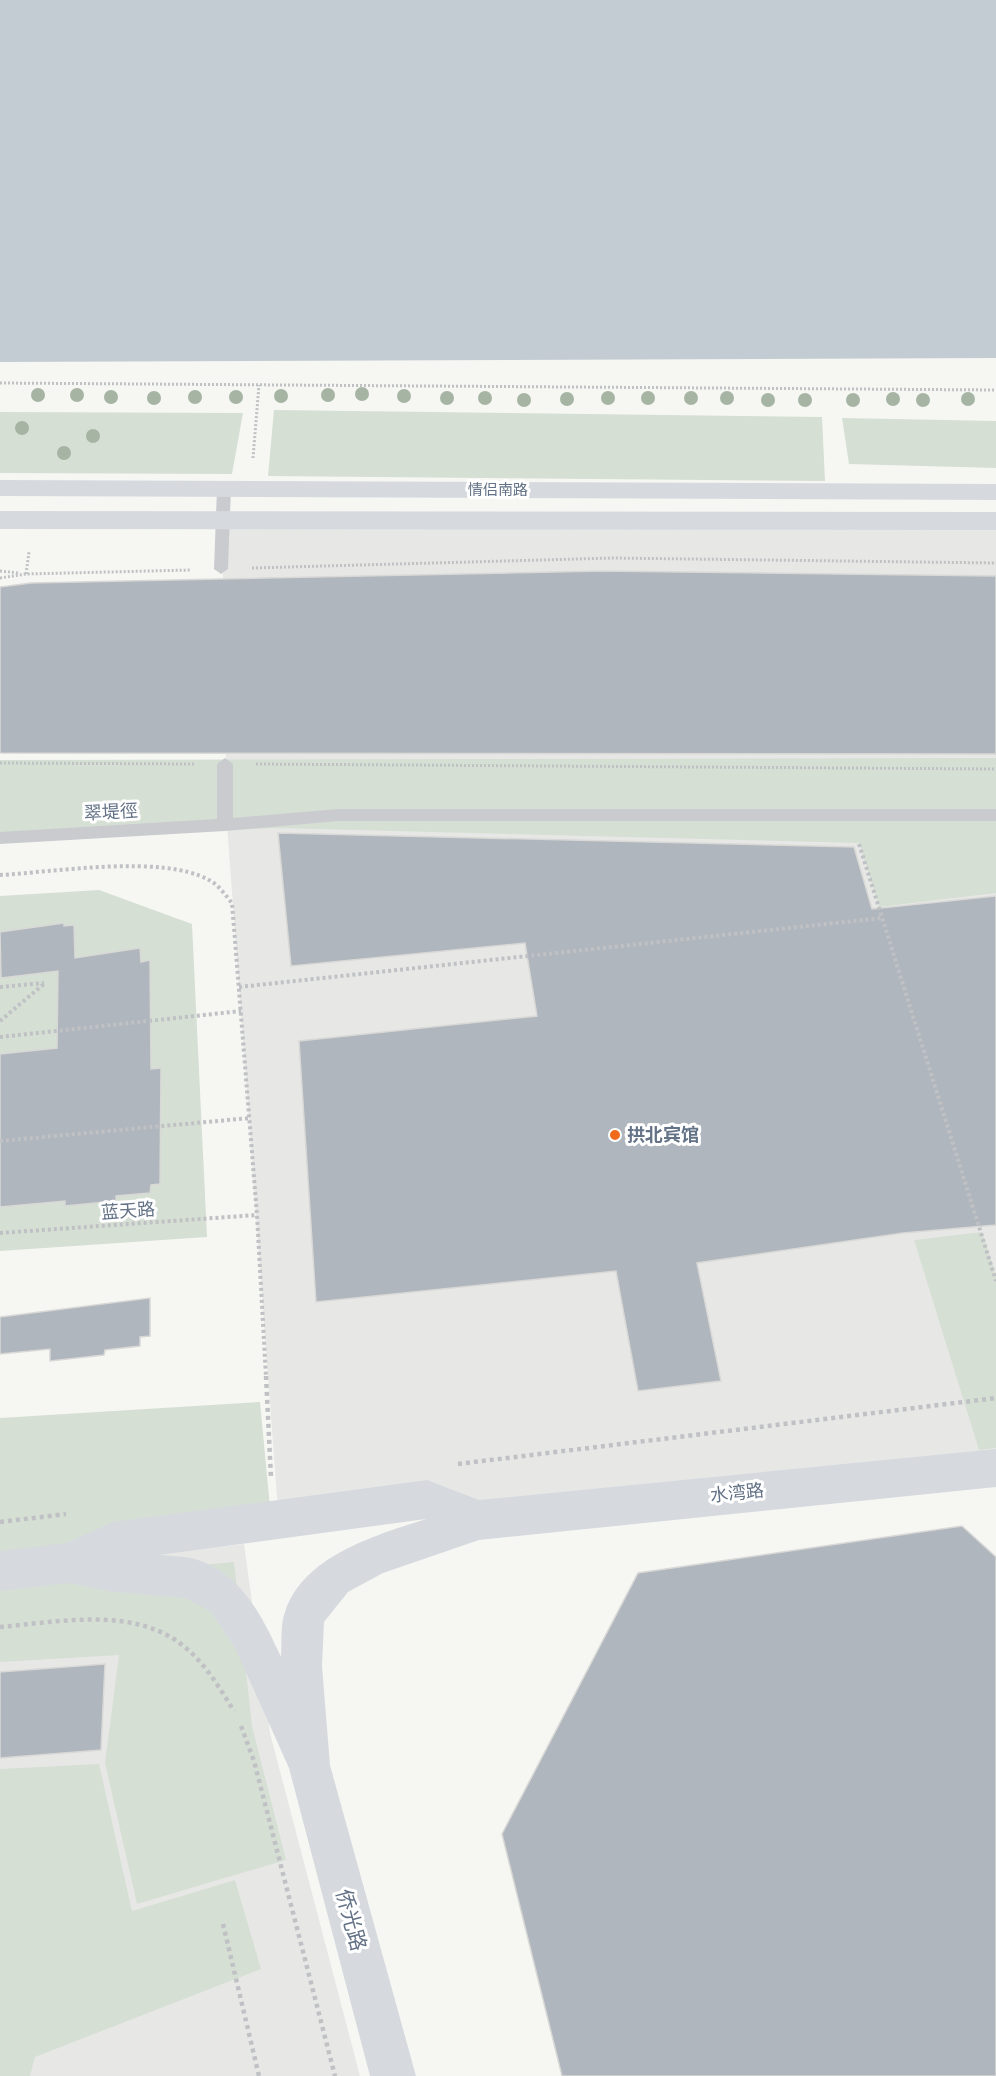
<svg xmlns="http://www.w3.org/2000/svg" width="996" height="2076" viewBox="0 0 996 2076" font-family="'Golos Text','Noto Sans SC',sans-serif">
<rect width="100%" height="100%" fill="#f6f7f3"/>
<!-- built -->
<path fill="#e7e8e6" d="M222,521H996V1462L435,1517L280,1537L227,825Z
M244,1544L270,1733L360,2076H0V1572Z"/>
<!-- green -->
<path fill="#d6dfd4" d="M274,410L822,417L825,481L268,476Z
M0,412L243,413L232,474L0,473Z
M842,418L996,421V468L849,464Z
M996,758V893L879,907L859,843L277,828L0,840V760Z
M99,890L192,924L207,1237L0,1251V896Z
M982,1232L996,1276V1448L979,1450L914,1240Z
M260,1402L272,1528L0,1559V1418Z
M234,1562L252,1726L286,1860L137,1904L105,1763L119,1655L0,1662V1582Z
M99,1764L132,1911L235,1880L261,1969L35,2057L30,2076H0V1769Z"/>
<!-- water -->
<path fill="#c4ccd3" d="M0,0H996V358L0,362Z"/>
<!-- building -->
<path fill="#b0b6bd" stroke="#d8d8d6" stroke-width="1.5" d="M602,571L996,576V754L0,753V587L31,583Z
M278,833L854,847L872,909L996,896V1225L903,1233L697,1263L721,1381L638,1391L616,1271L316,1302L299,1041L537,1016L525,943L291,966Z
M64,923V926L74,925L75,958L140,948L141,962L150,960L151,1069L161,1068L160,1184L151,1185L150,1193L116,1196V1201L65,1206V1201L0,1207V1054L57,1048L58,971L1,978L0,932Z
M150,1298V1336L140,1337V1346L105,1350L104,1355L50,1361V1349L0,1354V1317Z
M962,1526L996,1557V2076H562L502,1834L638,1573Z
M105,1664L101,1750L0,1758V1672Z"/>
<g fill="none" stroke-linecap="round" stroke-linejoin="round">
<!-- path-far2 -->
<path stroke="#bfc1c4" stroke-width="3" stroke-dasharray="2 2" stroke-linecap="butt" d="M0,383L996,390
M253,458L259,385
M252,568L613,558L996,563
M0,571L18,573
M26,574L29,552
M0,578L26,574L191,570
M0,763L194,764
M256,764L996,769"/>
<!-- path-far1 -->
<path stroke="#bfc1c4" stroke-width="4" stroke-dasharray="3 3" stroke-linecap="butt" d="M859,844L996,1281
M0,875C55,872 162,854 209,880C219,885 225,895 232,903L257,1215L266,1377
M0,987L44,983
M239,987L882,918
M0,1021L45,983
M0,1037L241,1011
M0,1141L250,1118
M0,1233L257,1215"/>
<!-- path -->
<path stroke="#bfc1c4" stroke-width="4.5" stroke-dasharray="4 4" stroke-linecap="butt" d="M266,1376L271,1478
M458,1464L996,1398
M0,1522L66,1514
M0,1627C59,1622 138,1605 187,1649C207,1666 220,1689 234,1711
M241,1726L254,1761L335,2076
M223,1924L259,2076"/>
<!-- lane -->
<path fill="#c9cbcf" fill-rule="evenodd" d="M224,484L231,489L228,569L221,574L214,569L217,489Z
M225,758L233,764V818L338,809H996V821H338L225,831L0,844V832L217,819V764Z"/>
<!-- secondary -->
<path fill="#d6dadf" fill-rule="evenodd" d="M996,1449V1487L479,1540L383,1573L348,1592L324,1622L322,1666L330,1765L416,2076H370L289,1768L235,1648L211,1612L186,1598L113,1592L68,1583L0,1591V1551L66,1543L113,1522L427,1480L479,1500ZM426,1519C376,1535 303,1556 285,1612C280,1625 282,1643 281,1657C262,1616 240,1570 191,1558C181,1556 169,1556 159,1555Z"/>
<!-- highway -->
<path fill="#d6dadf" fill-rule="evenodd" d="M0,480L996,484V500L0,496Z
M0,511L996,512V530L0,529Z"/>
</g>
<!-- trees -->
<g fill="#a6b4a4">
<circle cx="362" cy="394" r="7"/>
<circle cx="38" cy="395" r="7"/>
<circle cx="77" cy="395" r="7"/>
<circle cx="328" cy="395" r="7"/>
<circle cx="281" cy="396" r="7"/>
<circle cx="404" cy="396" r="7"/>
<circle cx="111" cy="397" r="7"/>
<circle cx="195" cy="397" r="7"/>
<circle cx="236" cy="397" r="7"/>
<circle cx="154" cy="398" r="7"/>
<circle cx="447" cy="398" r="7"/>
<circle cx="485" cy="398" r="7"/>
<circle cx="608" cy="398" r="7"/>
<circle cx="648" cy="398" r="7"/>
<circle cx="691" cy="398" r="7"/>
<circle cx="727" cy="398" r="7"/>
<circle cx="567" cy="399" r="7"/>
<circle cx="893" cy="399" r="7"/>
<circle cx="968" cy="399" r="7"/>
<circle cx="524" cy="400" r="7"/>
<circle cx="768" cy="400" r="7"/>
<circle cx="805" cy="400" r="7"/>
<circle cx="853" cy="400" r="7"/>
<circle cx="923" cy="400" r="7"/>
<circle cx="22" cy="428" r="7"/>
<circle cx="93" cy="436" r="7"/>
<circle cx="64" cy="453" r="7"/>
</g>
<!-- markers -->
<circle fill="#ef6b1b" stroke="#fff" stroke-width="2" cx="615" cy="1135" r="6"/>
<g text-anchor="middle" stroke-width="6" stroke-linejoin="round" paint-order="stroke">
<!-- far-street labels -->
<g font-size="15" fill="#637286" stroke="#fff">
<text x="498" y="495">情侣南路</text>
</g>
<!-- street labels -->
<g font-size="18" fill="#637286" stroke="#fff">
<text transform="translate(111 812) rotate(-3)" y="6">翠堤徑</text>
<text transform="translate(128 1211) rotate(-4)" y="6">蓝天路</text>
<text transform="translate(737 1493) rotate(-6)" y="6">水湾路</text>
</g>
<!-- poi labels -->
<g font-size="18" font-weight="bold" fill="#637286" stroke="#fff" text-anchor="start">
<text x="627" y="1141">拱北宾馆</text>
</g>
<!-- near-street labels -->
<g font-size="21" fill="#637286" stroke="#fff">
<text transform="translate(351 1920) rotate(75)" y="7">侨光路</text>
</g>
</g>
</svg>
